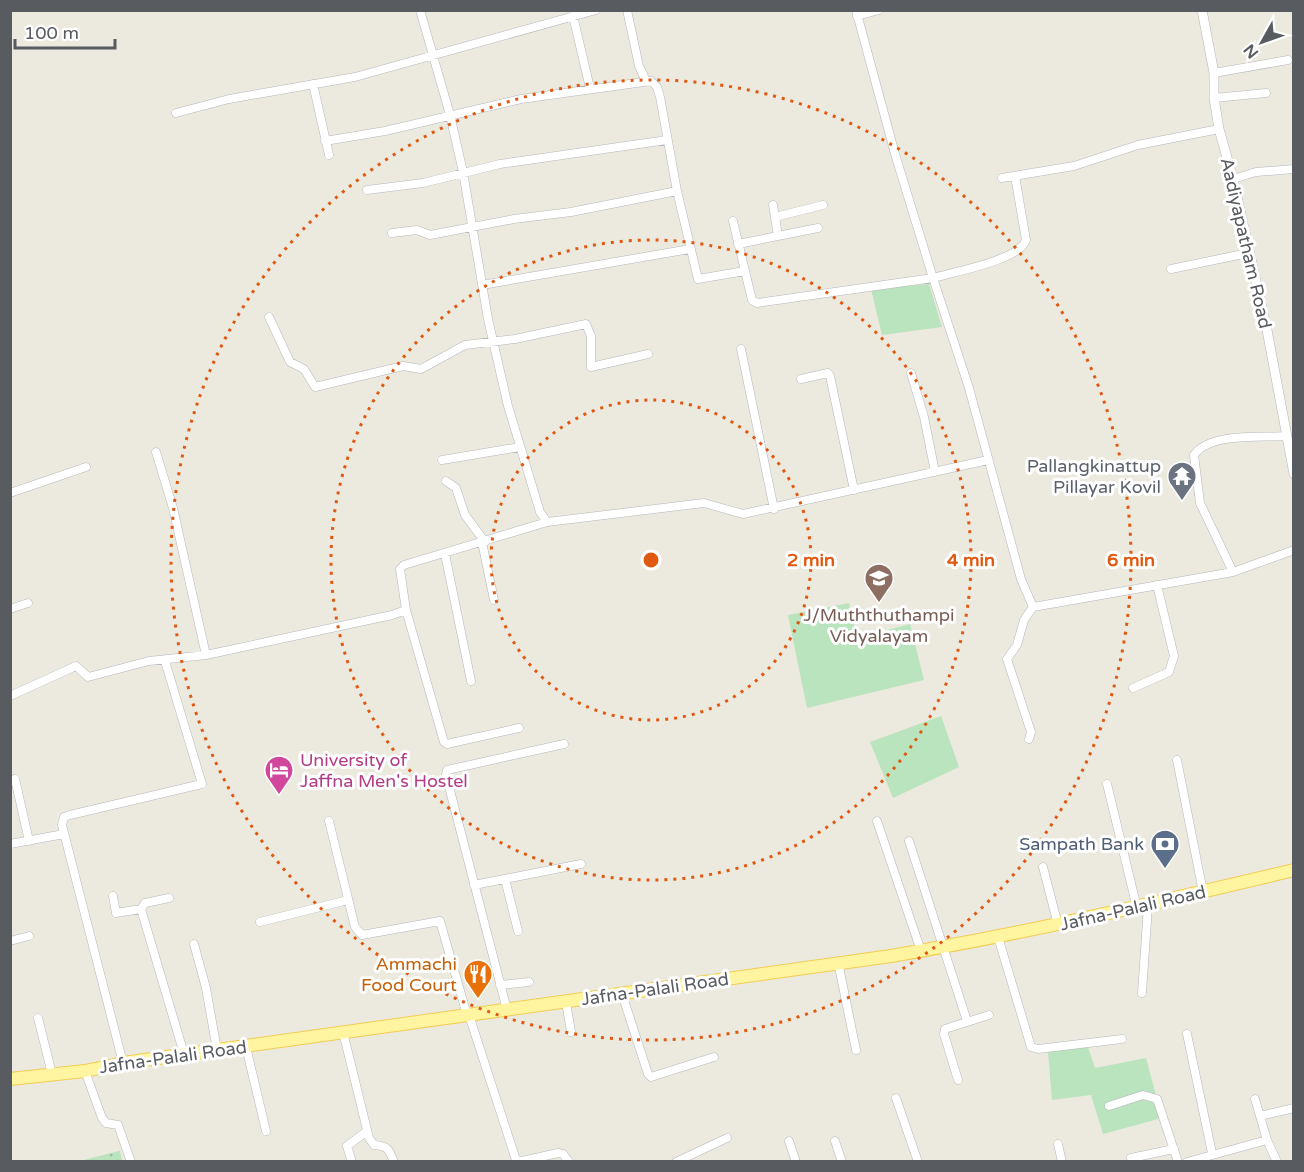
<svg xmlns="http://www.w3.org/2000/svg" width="1304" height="1172" viewBox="0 0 1304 1172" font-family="'Varela Round',sans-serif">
<defs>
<pattern id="grass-dots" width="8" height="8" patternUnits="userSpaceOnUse" patternTransform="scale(1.5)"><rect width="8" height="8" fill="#bae4bd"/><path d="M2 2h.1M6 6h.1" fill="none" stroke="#9abc9d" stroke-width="1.8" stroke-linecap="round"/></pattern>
</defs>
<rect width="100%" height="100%" fill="#ece9df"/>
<!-- grass -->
<path fill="url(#grass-dots)" d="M120,1151L122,1161H80L119,1151Z"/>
<!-- green -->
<path fill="#bae4bd" d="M929,284L942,327L882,335L871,289Z
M849,603L857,638L910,624L924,680L807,708L788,615Z
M941,716L959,767L893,798L870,742Z
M1087,1044L1095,1068L1146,1058L1162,1118L1103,1134L1091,1095L1052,1100L1048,1052Z"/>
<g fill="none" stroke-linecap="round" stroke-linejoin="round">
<!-- minor casing -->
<g stroke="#b5b7bc" stroke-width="9">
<path id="minor" d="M420,10L450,115L463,172L488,319L508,406L540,512L547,522L704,503L743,514L988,460
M627,10L639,66L646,81
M573,16L590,88
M857,16L879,10
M1214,73L1288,60
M313,84L329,155
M1214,98L1266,93
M176,113L229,99L355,77L596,10
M325,141L385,131L521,99L651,81L657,87L660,97L677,191L698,279L745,271L752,300L757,303L933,278L895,154L856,10
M1015,176L1026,240C1020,260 953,272 933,278L969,388L1021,579L1033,607L1233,572L1294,550
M1002,178L1074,166L1138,145L1219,129
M1233,179L1256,172L1294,169
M367,190L423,183L500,164L667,140
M773,205L778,236
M775,217L823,205
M733,221L745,271
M392,233L417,230L430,235L514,219L571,212L677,191
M738,244L818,228
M1171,269L1248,253
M482,285L690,249
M269,317L290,362L304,369L315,387L403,366L421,369L465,345L515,339L586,324L591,336V367L648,354
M741,349L774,509
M911,373L924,417L935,472
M801,379L828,373L830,376L854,490
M156,452L173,508L206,655
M442,460L520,447
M446,481L456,488L465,515L485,542
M10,493L86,467
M482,542L494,600
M445,554L471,681
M1233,572L1200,503L1194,455C1210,432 1262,438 1286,436
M10,609L28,603
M406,610L444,742L447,744L519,728
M1133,688L1169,672L1174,656L1157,585
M10,696L76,666L88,677L149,661L206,655L392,615L406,610L400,569L404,565L547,522
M1029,739L1031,732L1007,659L1017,645L1024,620L1033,607
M1177,760L1203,892
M15,779L29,841
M1107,784L1137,908
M329,821L355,927L362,935L440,921L467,1015
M877,821L921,951
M909,841L967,1021
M10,844L64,834
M1043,867L1058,925
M505,879L518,931
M474,885L581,864
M113,896L116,913L141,909
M169,898L145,903L141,909L184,1054
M260,922L348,900
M998,937L1031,1047L1038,1049L1122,1039
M10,941L29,936
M194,944L206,988L217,1050
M838,962L856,1050
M500,985L529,982
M1142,993L1148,906
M622,994L648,1074L651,1077L714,1057
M566,1002L571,1032
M507,1010L446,775L447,770L564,744
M469,1015L516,1160L522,1161L558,1153L563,1154L569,1162
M38,1018L52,1074
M343,1032L369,1138L374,1145C388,1146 389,1149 394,1162
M1187,1034L1212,1153
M246,1047L266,1131
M123,1063L62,825L64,817L70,815L202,784L165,661
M85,1071L102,1118L106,1123L118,1125L131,1162
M958,1080L944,1034L945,1029L989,1015
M896,1098L918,1162
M1255,1099L1267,1140L1277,1162
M1109,1106L1143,1095L1157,1099L1178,1162
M1260,1116L1294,1108
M789,1141L796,1162
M835,1141L842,1162
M1058,1144L1062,1162
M1131,1158L1174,1149
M352,1162L347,1146L367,1131
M676,1162L727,1138
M1187,1162L1267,1140"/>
</g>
<!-- tertiary casing -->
<g stroke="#b5b7bc" stroke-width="10">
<path id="tertiary" d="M1202,10L1214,73V98L1219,129L1233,179L1267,330L1294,474"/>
</g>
<!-- primary casing -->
<g stroke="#f2cd52" stroke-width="14">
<path id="primary" d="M10,1079L85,1071L123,1063L891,956C1027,933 1160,902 1294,870"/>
</g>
<!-- minor -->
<use href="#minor" stroke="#fff" stroke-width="8"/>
<!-- tertiary -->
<use href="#tertiary" stroke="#fff" stroke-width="9"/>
<!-- primary -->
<use href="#primary" stroke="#fff5a1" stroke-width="12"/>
</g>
<!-- distance rings -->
<g fill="none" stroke="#e15910" stroke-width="3" stroke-dasharray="3 6">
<circle cx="651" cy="560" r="160"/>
<circle cx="651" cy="560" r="320"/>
<circle cx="651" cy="560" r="480"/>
</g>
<!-- icons -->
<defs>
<g id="temple-pin" transform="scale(1.5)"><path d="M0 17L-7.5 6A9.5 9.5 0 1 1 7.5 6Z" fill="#6b7280" stroke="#fff"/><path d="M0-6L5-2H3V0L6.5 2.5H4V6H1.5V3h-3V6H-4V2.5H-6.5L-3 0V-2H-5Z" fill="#fff"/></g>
<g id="school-pin" transform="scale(1.5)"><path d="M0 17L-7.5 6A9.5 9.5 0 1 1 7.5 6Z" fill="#8d6e63" stroke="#fff"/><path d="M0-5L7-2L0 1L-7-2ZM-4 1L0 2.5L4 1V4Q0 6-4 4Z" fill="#fff"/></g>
<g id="hotel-pin" transform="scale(1.5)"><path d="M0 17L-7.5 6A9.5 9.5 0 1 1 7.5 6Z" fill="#d1479c" stroke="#fff"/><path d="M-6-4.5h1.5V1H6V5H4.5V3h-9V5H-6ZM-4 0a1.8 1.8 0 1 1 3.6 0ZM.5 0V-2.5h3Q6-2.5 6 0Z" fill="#fff"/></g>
<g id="bank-pin" transform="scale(1.5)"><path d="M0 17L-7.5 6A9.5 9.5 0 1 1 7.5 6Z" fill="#5c6f8a" stroke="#fff"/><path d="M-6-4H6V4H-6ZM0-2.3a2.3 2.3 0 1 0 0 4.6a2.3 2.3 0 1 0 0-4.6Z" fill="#fff"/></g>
<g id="restaurant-pin" transform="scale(1.5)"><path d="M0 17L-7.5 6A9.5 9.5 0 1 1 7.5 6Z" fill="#e8710a" stroke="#fff"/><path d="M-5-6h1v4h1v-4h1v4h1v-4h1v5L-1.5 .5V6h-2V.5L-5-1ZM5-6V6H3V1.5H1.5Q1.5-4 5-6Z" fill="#fff"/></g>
</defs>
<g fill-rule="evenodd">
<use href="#temple-pin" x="1182" y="476"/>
<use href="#school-pin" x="879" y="578"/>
<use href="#hotel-pin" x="279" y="770"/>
<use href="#bank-pin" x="1165" y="844"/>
<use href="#restaurant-pin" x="478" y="974"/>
</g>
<g text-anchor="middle" stroke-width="6" stroke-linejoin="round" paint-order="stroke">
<!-- street labels -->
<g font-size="18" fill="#585b60" stroke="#fff">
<text transform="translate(1246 243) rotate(77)" y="6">Aadiyapatham Road</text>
<text transform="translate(1133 908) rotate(-13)" y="6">Jafna-Palali Road</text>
<text transform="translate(655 989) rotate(-8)" y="6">Jafna-Palali Road</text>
<text transform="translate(173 1057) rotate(-8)" y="6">Jafna-Palali Road</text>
</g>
<!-- worship labels -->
<g font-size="18" fill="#5b616d" stroke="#fff" text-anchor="end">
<text x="1161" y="472">Pallangkinattup<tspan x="1161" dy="21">Pillayar Kovil</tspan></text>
</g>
<!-- education labels -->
<g font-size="18" fill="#785e54" stroke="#fff">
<text x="879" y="621">J/Muththuthampi<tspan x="879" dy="21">Vidyalayam</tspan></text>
</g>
<!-- hotel labels -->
<g font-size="18" fill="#b23c85" stroke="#fff" text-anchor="start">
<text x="300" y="766">University of<tspan x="300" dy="21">Jaffna Men's Hostel</tspan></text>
</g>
<!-- service labels -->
<g font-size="18" fill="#4e5e75" stroke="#fff" text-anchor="end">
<text x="1144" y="850">Sampath Bank</text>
</g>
<!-- food labels -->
<g font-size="18" fill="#c56008" stroke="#fff" text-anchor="end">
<text x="457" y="970">Ammachi<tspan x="457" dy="21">Food Court</tspan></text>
</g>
</g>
<circle cx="651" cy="560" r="9" fill="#e15910" stroke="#fff" stroke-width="3"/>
<g font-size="18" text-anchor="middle" font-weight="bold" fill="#e15910" stroke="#fff" stroke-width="6" stroke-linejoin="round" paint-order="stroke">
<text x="811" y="566">2 min</text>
<text x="971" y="566">4 min</text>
<text x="1131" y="566">6 min</text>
</g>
<!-- border -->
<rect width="1304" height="1172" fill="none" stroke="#585b60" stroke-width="24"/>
<!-- north arrow -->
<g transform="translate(1262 42) rotate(230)" stroke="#ffffff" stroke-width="4.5" paint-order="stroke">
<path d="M0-4.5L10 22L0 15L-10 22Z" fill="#585b60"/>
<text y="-9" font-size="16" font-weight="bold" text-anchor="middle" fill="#585b60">N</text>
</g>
<!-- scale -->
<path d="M15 39v9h100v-9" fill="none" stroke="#585b60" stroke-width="3"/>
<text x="24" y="39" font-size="18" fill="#585b60" stroke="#ffffff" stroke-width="4.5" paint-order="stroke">100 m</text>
</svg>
